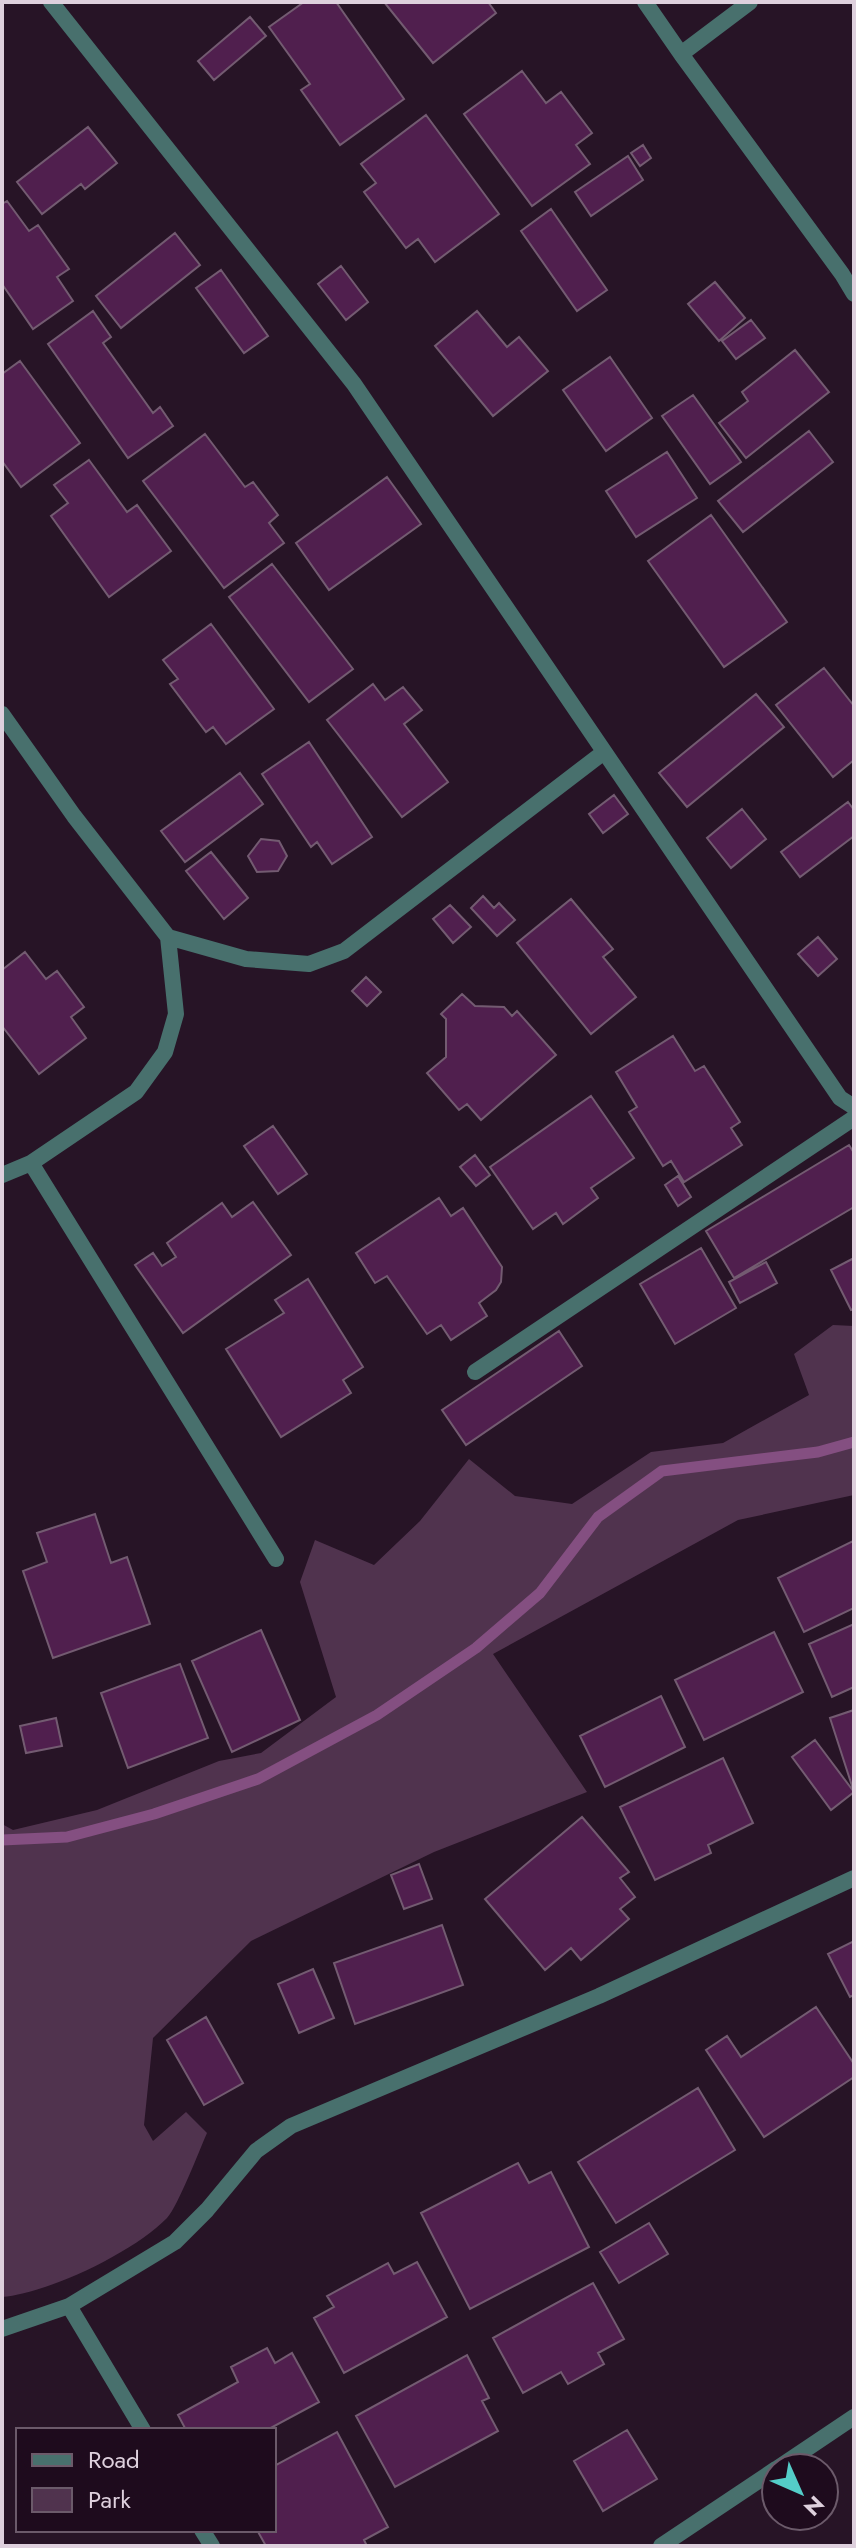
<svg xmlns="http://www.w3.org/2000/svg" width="856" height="2548" viewBox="0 0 856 2548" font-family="Jost,sans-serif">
<rect width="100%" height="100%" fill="#271426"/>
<!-- green -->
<path fill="#50334e" d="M833,1325L854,1326V1495L738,1520L493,1654L587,1792L434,1852L251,1941L153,2038L144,2125L153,2141L186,2112L207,2133C199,2151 178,2206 167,2218C134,2252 49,2293 2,2297V1824L13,1830L97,1810L219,1761L261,1753L336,1697L300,1582L315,1540L374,1565L420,1521L469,1459L515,1496L572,1504L651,1452L723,1443L809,1395L794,1354Z"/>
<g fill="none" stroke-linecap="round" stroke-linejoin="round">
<!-- stream -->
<path stroke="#844f81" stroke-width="11" d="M2,1840L67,1837L154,1814L258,1779L377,1715L476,1648L540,1593L598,1517L662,1471L818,1452L854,1442"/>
</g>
<!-- building -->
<path fill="#501f4e" stroke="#735b71" stroke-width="2" d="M304,2H336L404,99L340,145L301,90L310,84L269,27Z
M384,2H488L496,13L433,63Z
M250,17L266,36L214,80L198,61Z
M522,71L546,103L561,92L592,133L576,145L590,164L532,206L464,114Z
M426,115L499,214L435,262L418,239L406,248L364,192L376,183L361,164Z
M88,127L117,163L85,189L81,184L42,214L17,182Z
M643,145L651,158L640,166L631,153Z
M628,156L643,180L591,216L575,192Z
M7,201L29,231L38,225L69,269L57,277L73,301L33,329L2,284V204Z
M551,209L607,290L577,311L521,231Z
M175,233L200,265L121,328L96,296Z
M341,266L368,302L346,320L318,284Z
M221,270L268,336L244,353L196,288Z
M715,282L745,318L719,341L688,304Z
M93,311L111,337L103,343L153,413L160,407L173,426L128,458L48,344Z
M477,311L507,347L519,337L548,371L493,416L435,346Z
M751,320L765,338L736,359L722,341Z
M795,350L829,392L746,458L719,423L748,401L742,392Z
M610,357L652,418L606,451L563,390Z
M20,361L80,443L21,487L2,461V374Z
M693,395L741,462L710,484L662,416Z
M809,431L833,462L743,532L718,501Z
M205,434L245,487L253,482L278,515L269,523L284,543L224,588L143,481Z
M667,452L697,498L636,537L606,491Z
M89,460L127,512L137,505L171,551L109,597L51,516L68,503L54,485Z
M387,477L421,524L329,590L296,543Z
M711,515L787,622L724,667L648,561Z
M272,564L353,669L309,702L229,597Z
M211,624L274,709L226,744L213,727L206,732L170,684L178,679L163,660Z
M824,668L854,706V760L833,777L776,705Z
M373,684L385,700L403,687L422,710L404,724L448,782L402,817L327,720Z
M756,694L784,727L687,807L659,773Z
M309,742L372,837L332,864L317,842L311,847L262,774Z
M240,773L263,804L185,862L161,831Z
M614,795L628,814L603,833L589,814Z
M848,802L854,810V836L800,877L781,852Z
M742,809L766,839L731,868L707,838Z
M261,839L279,841L287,856L278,871L257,872L248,856Z
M211,852L248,898L224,919L186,871Z
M483,896L494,908L499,903L515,920L497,936L471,908Z
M571,899L613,949L603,957L636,997L591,1034L517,943Z
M450,905L471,927L453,943L433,919Z
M818,937L837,959L818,976L798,954Z
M25,952L46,979L57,971L84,1007L71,1017L86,1038L39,1074L2,1026V970Z
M366,977L381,992L367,1006L352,991Z
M462,994L475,1006L504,1007L512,1016L517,1011L556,1055L481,1120L467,1104L459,1110L427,1073L446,1057V1019L441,1014Z
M673,1036L695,1071L704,1066L740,1122L731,1128L742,1145L684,1182L671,1161L663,1166L629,1112L637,1107L616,1072Z
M591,1096L634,1158L591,1188L598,1198L563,1224L556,1213L533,1229L490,1167Z
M273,1126L307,1174L278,1194L244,1146Z
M849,1145L854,1153V1207L734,1278L706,1231Z
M475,1155L490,1175L476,1186L460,1167Z
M678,1176L691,1197L678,1206L665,1185Z
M439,1198L451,1216L463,1208L502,1267L501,1282L496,1290L479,1303L487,1316L451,1340L441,1325L427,1334L387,1276L375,1283L356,1253Z
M253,1202L291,1255L183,1333L135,1265L153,1253L162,1266L176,1257L167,1243L222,1203L232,1217Z
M701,1248L736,1308L675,1344L640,1284Z
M854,1258V1309L851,1310L831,1270Z
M766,1262L777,1283L740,1303L729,1282Z
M308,1279L363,1367L343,1380L351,1393L281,1437L226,1349L284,1313L275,1300Z
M559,1331L582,1366L466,1445L442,1410Z
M95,1514L111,1563L127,1557L150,1624L53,1658L23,1571L47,1562L37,1533Z
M853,1541L854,1608L804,1632L778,1578Z
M854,1624V1687L832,1697L809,1644Z
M261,1630L300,1720L232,1752L192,1661Z
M774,1632L803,1692L704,1740L675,1680Z
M180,1664L208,1738L128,1768L101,1693Z
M661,1696L685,1747L605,1787L580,1736Z
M854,1710V1789H853L830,1718Z
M56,1718L62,1746L26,1753L20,1726Z
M815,1740L854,1792L831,1810L792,1757Z
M723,1758L753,1823L708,1845L711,1853L655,1880L620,1807Z
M582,1817L629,1872L620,1878L635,1897L620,1909L629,1919L581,1960L571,1948L545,1970L485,1899Z
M419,1864L432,1899L404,1909L391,1875Z
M442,1925L463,1985L355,2024L334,1963Z
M854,1941V1995L850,1997L828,1954Z
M313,1969L334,2018L299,2033L278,1984Z
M816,2007L854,2064V2077L764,2137L706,2050L727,2036L741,2057Z
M206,2017L243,2083L204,2105L167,2040Z
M698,2088L735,2150L616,2223L578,2162Z
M518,2163L529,2183L551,2172L589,2247L470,2309L421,2213Z
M649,2223L668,2254L619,2283L600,2252Z
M417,2262L447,2317L344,2373L314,2318L334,2307L327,2296L388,2263L394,2274Z
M593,2283L624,2339L598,2353L604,2364L568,2384L561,2372L523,2393L493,2338Z
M267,2348L275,2363L292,2353L319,2402L267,2430H186L178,2415L238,2382L231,2367Z
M467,2355L489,2398L482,2401L498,2431L395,2487L356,2416Z
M627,2430L657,2479L603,2511L574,2461Z
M337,2432L388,2527L364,2540L367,2546H266L257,2530H274V2466Z"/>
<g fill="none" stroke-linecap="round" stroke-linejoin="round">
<!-- minor -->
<path stroke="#48706d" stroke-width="16" d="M51,2L354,384L840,1098L854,1107
M645,2L681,54
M750,2L681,54L842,274L854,294
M2,714L74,816L168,937L176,1014L165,1052L136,1092L31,1163L2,1175
M168,937L246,959L309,964L344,951L604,752
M31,1163L276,1559
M475,1372L854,1118
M69,2306L143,2430
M2,2329L69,2306L175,2242L207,2210L256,2151L291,2126L599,1996L854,1878
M778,2468L854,2417
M202,2530L212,2546
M661,2546L776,2469"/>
</g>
<!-- border -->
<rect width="856" height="2548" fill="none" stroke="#ded0dd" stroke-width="8"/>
<!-- legend -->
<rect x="16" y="2428" width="260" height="104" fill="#1e0b1d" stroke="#6b5a6a" stroke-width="2"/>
<rect x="32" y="2454" width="40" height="12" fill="#48706d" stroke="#6b5a6a" stroke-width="2"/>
<text x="88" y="2468" font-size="24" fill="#ded0dd">Road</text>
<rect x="32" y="2488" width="40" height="24" fill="#50334e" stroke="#6b5a6a" stroke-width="2"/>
<text x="88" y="2508" font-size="24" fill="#ded0dd">Park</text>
<!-- north arrow -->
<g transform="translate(800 2492) rotate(135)"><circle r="38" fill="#1e0b1d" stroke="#6b5a6a" stroke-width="2"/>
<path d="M0-6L14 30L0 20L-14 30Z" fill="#54cdc8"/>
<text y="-12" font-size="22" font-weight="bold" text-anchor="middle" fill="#ded0dd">N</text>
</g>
</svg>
